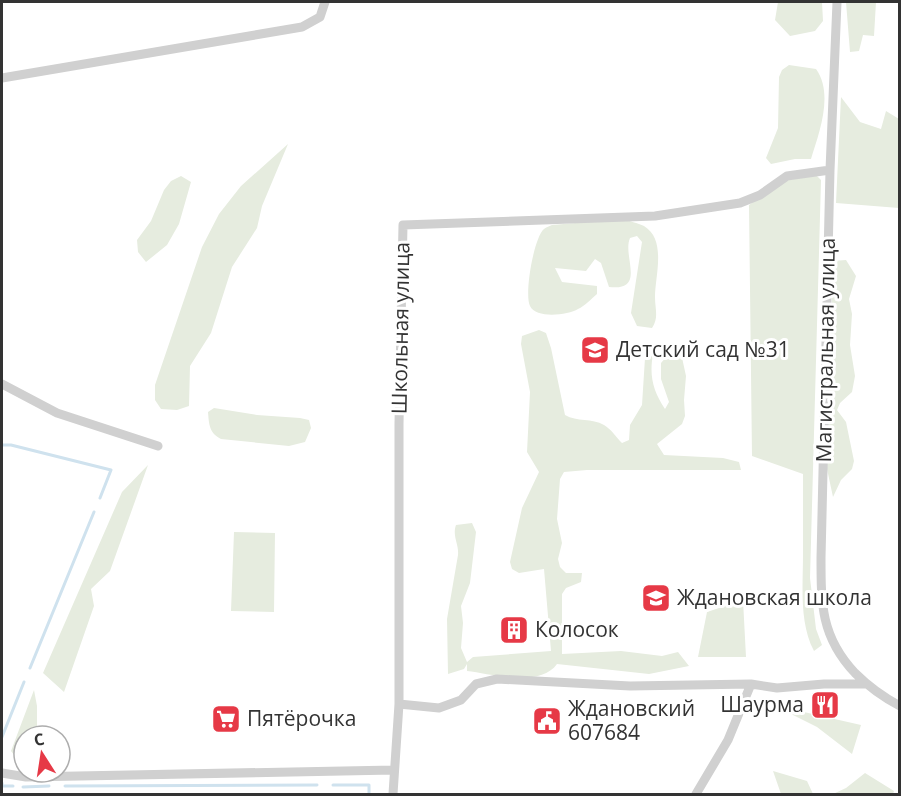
<svg xmlns="http://www.w3.org/2000/svg" width="901" height="796" viewBox="0 0 901 796" font-family="'Open Sans',sans-serif">
<rect width="100%" height="100%" fill="#fff"/>
<!-- green -->
<path fill="#e6ecdf" d="M778,2H822L823,21L815,31L790,36L775,20Z
M846,2H876L874,36L863,35L859,51L850,52Z
M789,65L816,69C834,94 819,133 811,159H795L771,164L766,158L778,128L779,77L782,70Z
M841,97L860,122L881,129L886,111L899,119V208L836,203Z
M288,144L262,206L257,228L232,267L211,333L190,366L189,406L177,410L161,409L155,400V385L202,247L219,214L241,186Z
M816,175L821,180L810,578L816,629L822,645L814,651C799,622 803,586 803,554C803,527 803,500 803,474L752,456L749,205L786,179Z
M181,176L191,182L179,224L167,245L146,262L138,252L137,240L151,221L164,190L171,181Z
M622,219C629,221 638,223 644,226C667,240 655,276 655,297C655,309 659,318 652,328L637,326L631,313L642,242L637,236L630,238C622,256 647,291 609,287L601,263L595,259L586,271L555,268L562,282L597,286V294C591,299 585,306 578,309C568,315 536,319 530,306C524,294 534,237 544,229C546,227 550,226 552,225Z
M846,260L856,276L849,299L852,314L850,345L855,376L852,392L840,403L837,410L846,422L854,461L852,469L841,480L833,497L827,469L833,261Z
M539,330L546,333L551,348L565,415C577,422 592,418 604,425C611,429 616,437 622,443L629,440L630,425L642,405L645,358L653,354C649,376 653,391 665,409L669,402L661,379V363L674,348L681,353L686,376L684,400L685,416L682,424L657,444L664,455L723,458L739,462L741,470H587L564,472L560,479L557,519L562,543L558,559L560,567L566,573H582L581,582L566,588L562,594V654L621,651L662,656L678,652L689,666L649,674L557,664C540,688 492,674 467,671V664L464,669L448,674L447,619L458,555C459,544 452,536 456,525L472,523L476,532L470,583L461,606L463,623L461,648L467,662L473,657L551,651L544,569L519,573L512,569L510,562L522,508L539,472L527,452L530,392L521,344L522,336Z
M214,408L257,415L300,418L309,420L311,428L305,442L289,446L221,439C209,433 209,424 208,412Z
M148,465L110,571L91,589L94,606L64,692L43,673L122,492Z
M234,532L275,533L274,612L231,611Z
M743,600L746,657H698L707,612Z
M34,690L37,706V736H24V768L11,751Z
M773,705L861,725L852,754L817,727Z
M773,771L807,781L813,794H781Z
M865,773L894,791L893,794H833L846,788Z"/>
<g fill="none" stroke-linecap="round" stroke-linejoin="round">
<!-- stream -->
<path stroke="#cfe2ee" stroke-width="3" d="M2,445H11L111,470L100,498
M30,668L94,512
M2,737L24,682
M2,783V786H13
M333,785H369V794
M65,786L317,785
M23,787L49,786"/>
<!-- minor -->
<path stroke="#d0d0d0" stroke-width="9" d="M837,2L830,170L821,558C821,604 821,637 855,673C868,686 883,697 900,706
M2,78L302,27L320,17L325,2
M2,384L57,413L158,446
M399,704L439,708L461,700L476,684L497,679L630,686L751,684L777,688L824,684H867
M2,773L26,777L394,770
M393,794L399,704V424L403,225L655,216L740,203L760,195L787,176L830,170
M696,794L728,740L751,684"/>
</g>
<!-- icons -->
<defs>
<g id="school-square" transform="scale(1.5)"><rect x="-9" y="-9" width="18" height="18" rx="4" fill="#e63946" stroke="#fff"/><path d="M0-5L7-2L0 1L-7-2ZM-4 1L0 2.5L4 1V4Q0 6-4 4Z" fill="#fff"/></g>
<g id="building-square" transform="scale(1.5)"><rect x="-9" y="-9" width="18" height="18" rx="4" fill="#e63946" stroke="#fff"/><path d="M-4-6H4V6H1V3H-1V6H-4ZM-2.5-4.3h1.7v1.8h-1.7ZM.8-4.3h1.7v1.8H.8ZM-2.5-1h1.7V.8h-1.7ZM.8-1h1.7V.8H.8Z" fill="#fff"/></g>
<g id="restaurant-square" transform="scale(1.5)"><rect x="-9" y="-9" width="18" height="18" rx="4" fill="#e63946" stroke="#fff"/><path d="M-5-6h1v4h1v-4h1v4h1v-4h1v5L-1.5 .5V6h-2V.5L-5-1ZM5-6V6H3V1.5H1.5Q1.5-4 5-6Z" fill="#fff"/></g>
<g id="supermarket-square" transform="scale(1.5)"><rect x="-9" y="-9" width="18" height="18" rx="4" fill="#e63946" stroke="#fff"/><path d="M-6-5.5h2.5l.6 2H6L4.5 2H-2.5L-4.4-4H-6ZM-1.5 3.2a1.3 1.3 0 1 0 .1 0ZM3 3.2a1.3 1.3 0 1 0 .1 0Z" fill="#fff"/></g>
<g id="civic-square" transform="scale(1.5)"><rect x="-9" y="-9" width="18" height="18" rx="4" fill="#e63946" stroke="#fff"/><path d="M-.6-6.5H3V-4.5H.6V-3L4-1V1h2V6H-6V1h2V-1L-.6-3ZM-1.2 2.5V6h2.4V2.5Z" fill="#fff"/></g>
</defs>
<g fill-rule="evenodd">
<use href="#school-square" x="595" y="350"/>
<use href="#school-square" x="656" y="598"/>
<use href="#building-square" x="514" y="630"/>
<use href="#restaurant-square" x="825" y="705"/>
<use href="#supermarket-square" x="226" y="719"/>
<use href="#civic-square" x="547" y="721"/>
</g>
<g text-anchor="middle" stroke-width="6" stroke-linejoin="round" paint-order="stroke">
<!-- street labels -->
<g font-size="21" fill="#333" stroke="#fff">
<text transform="translate(401 328) rotate(-89)" y="7">Школьная улица</text>
<text transform="translate(826 350) rotate(-89)" y="7">Магистральная улица</text>
</g>
<!-- poi labels -->
<g font-size="21" fill="#333" stroke="#fff" text-anchor="start">
<text x="616" y="357">Детский сад №31</text>
<text x="677" y="605">Ждановская школа</text>
<text x="535" y="637">Колосок</text>
<text x="804" y="712" text-anchor="end">Шаурма</text>
<text x="568" y="716">Ждановский<tspan x="568" dy="24">607684</tspan></text>
<text x="247" y="726">Пятёрочка</text>
</g>
</g>
<!-- border -->
<rect width="901" height="796" fill="none" stroke="#333333" stroke-width="6"/>
<!-- north arrow -->
<g transform="translate(42 754) rotate(348)"><circle r="28" fill="#ffffff" stroke="#adadad" stroke-width="1.5"/>
<path d="M0-4.5L10 22L0 15L-10 22Z" fill="#e63946"/>
<text y="-9" font-size="16" font-weight="bold" text-anchor="middle" fill="#333333">С</text>
</g>
</svg>
